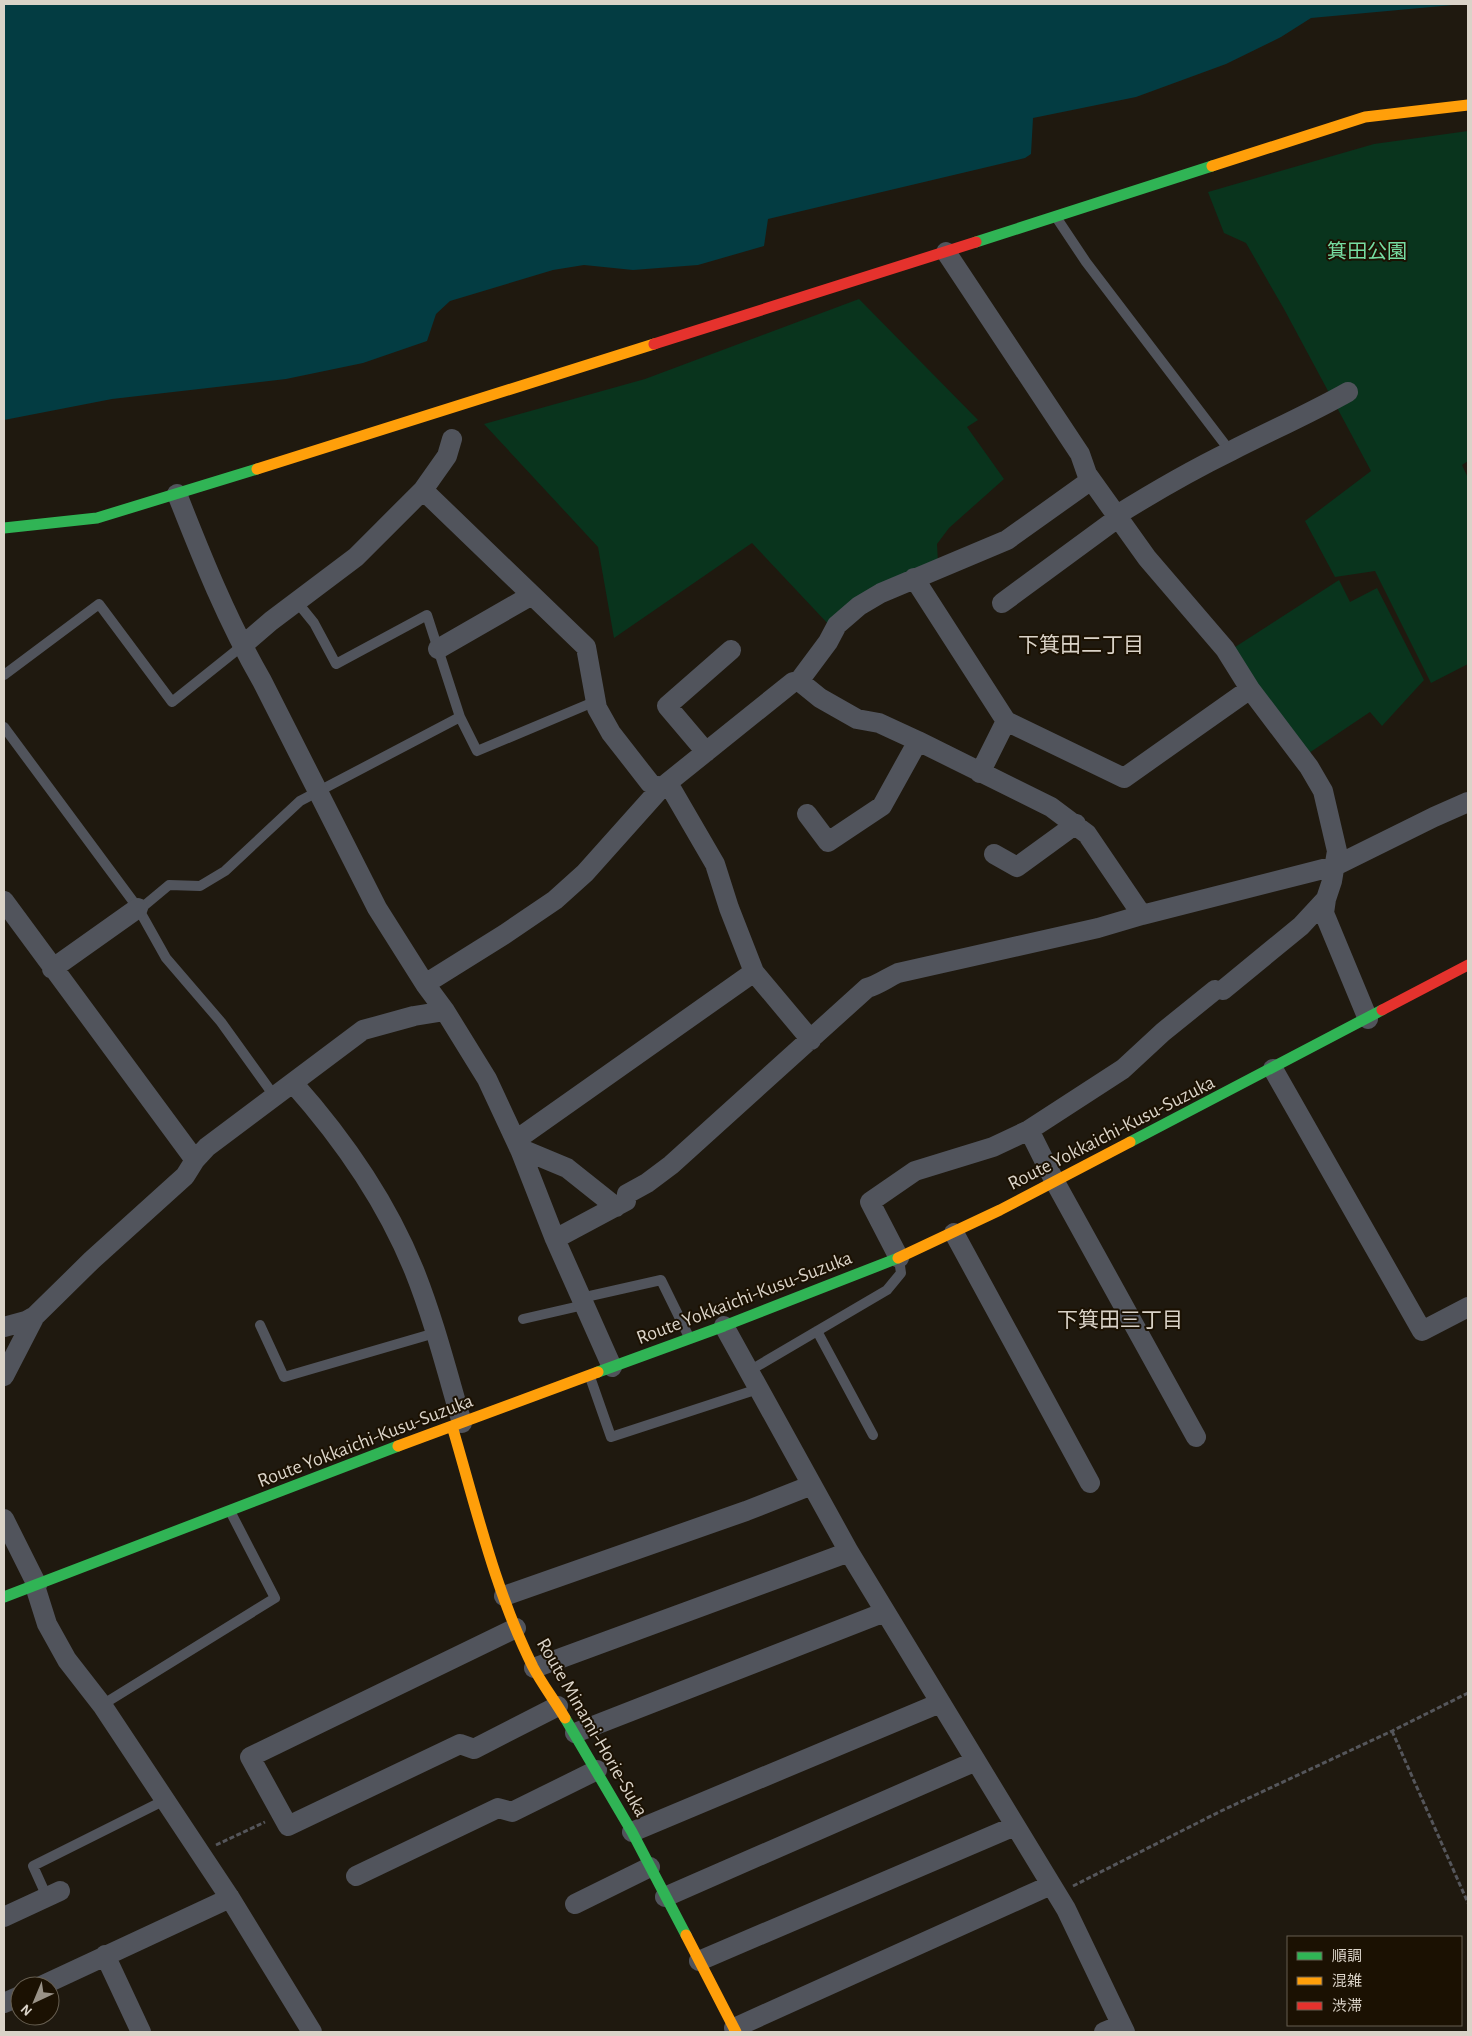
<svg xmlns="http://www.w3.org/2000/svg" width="1472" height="2036" viewBox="0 0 1472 2036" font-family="'Alegreya Sans','Noto Sans JP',sans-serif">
<rect width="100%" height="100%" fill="#1f190f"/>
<!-- green -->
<path fill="#09341d" d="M1468,131V461L1462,465L1468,478V664L1431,683L1375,571L1335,577L1305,521L1371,471L1284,309L1246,243L1224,233L1208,192L1374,144Z
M859,299L978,420L967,427L1004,479L949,528L937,544L938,562L830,626L752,543L614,638L598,547L484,424L645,379Z
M1339,580L1350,602L1377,588L1424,680L1382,726L1370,712L1306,755L1232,649Z"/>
<!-- water -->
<path fill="#033c42" d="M4,4H1464L1311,18L1281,37L1226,64L1136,97L1033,118L1031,154L1025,158L768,219L764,246L698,265L633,270L584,265L553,270L450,301L436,314L427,341L363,363L286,379L112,399L4,420Z"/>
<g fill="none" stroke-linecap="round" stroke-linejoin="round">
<!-- path -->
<path stroke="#55565b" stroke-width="3" stroke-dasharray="5 2.5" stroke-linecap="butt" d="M1392,1731L1468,1903
M216,1845L265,1822
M1073,1886L1221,1811L1392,1731L1468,1693"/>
<!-- lane -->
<path stroke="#51545c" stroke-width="10" d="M1056,217L1086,262L1230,451
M297,602L314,623L336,664L427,615L460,717L477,751L596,701
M4,675L99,604L172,702L242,646
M4,727L138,908L166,958L221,1022L275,1097
M139,910L169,885L200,886L225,871L300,801L460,717
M581,1298L661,1280L689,1337
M523,1319L584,1305
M260,1325L284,1377L435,1333
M817,1331L873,1435
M749,1371L887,1290L901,1273L899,1259
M590,1377L611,1437L758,1389
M102,1705L275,1598L230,1511
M47,1897L33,1866L165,1800"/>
<!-- street -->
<path stroke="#51545c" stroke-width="20" d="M946,252L1080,454L1087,474L1147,558L1225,649L1250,689L1309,767L1323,791L1337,851L1332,881L1326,899L1324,913L1368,1019
M423,490L447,456L452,439
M177,494C203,560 227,620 262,681L377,908L425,984L445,1011L487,1079L521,1152L555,1239L612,1367
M1117,515C1154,492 1192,470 1231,451C1270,431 1309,414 1348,392
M914,578L1006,721
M1002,603L1119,517
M242,646L271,621L356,557L423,490L586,647L597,708L611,733L650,783L661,788L672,790L715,864L729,908L754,972L811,1040
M438,649L532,595
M799,681L820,698L857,719L879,723L918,741L1051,807L1087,834L1142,915
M706,752L667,706L731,650
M980,773L1006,721L1124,778L1250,689
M807,814L828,842L882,806L918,741
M994,854L1017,867L1076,824
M4,901L195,1160
M52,969L138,908
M425,984L505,934L555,900L585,873L661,788L793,682L799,681L828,642L837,625L859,606L881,593L1007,540L1091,480
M1223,990L1301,926L1326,899
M1273,1069L1422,1331L1468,1307
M293,1083C342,1138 386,1201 414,1270C434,1320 447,1372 462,1423
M1029,1130L1055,1182L1196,1437
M516,1140L754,972
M519,1148L567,1168L616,1207
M954,1233L1090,1483
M555,1239L626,1201L627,1194L647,1183L671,1165L867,988C878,985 887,978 898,973L1098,928L1142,915L1335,866L1434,817L1468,802
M899,1258L870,1202L915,1171L993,1147L1029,1130L1123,1069L1163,1032L1215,990
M724,1326L849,1552L1066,1909L1125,2032
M4,1327L26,1321L35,1316
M4,1376L35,1316L92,1260L185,1176L195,1160L207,1147L363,1030L414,1016L445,1011
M4,1519L37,1585
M35,1586L47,1624L67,1660L102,1705L230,1898L312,2032
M504,1596L746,1511L812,1485
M516,1628L250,1757L288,1826L460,1744L474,1749L558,1706
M534,1668L849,1552
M575,1733L885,1612
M632,1832L940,1703
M356,1876L498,1808L512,1812L597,1770
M665,1897L976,1761
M575,1904L650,1867
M4,1917L60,1891
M105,1955L141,2032
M699,1961L1015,1826
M41,1986L230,1898
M4,2003L20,1996
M734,2028L1051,1885
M1104,2032L1121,2025"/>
<!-- fast -->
<path stroke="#30b455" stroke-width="11" d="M976,242L1212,166
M4,528L97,518L257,469
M1130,1142L1382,1010
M598,1372L724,1326L898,1258
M4,1597L398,1446
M565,1718L632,1832L686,1935"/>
<!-- slow -->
<path stroke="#ff9f0a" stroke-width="11" d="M1212,166L1365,117L1468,105
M257,469L654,344
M898,1258L1000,1210L1130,1142
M452,1426C476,1507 495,1591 533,1667C542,1684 555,1701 565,1718
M398,1446L598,1372
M686,1935L736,2032"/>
<!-- jam -->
<path stroke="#e5322d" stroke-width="11" d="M654,344L976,242
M1382,1010L1468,965"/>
</g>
<g text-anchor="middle" stroke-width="4" stroke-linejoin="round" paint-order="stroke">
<!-- park labels -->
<g font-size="20" fill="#76dda2" stroke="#1b1102">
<text x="1367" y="258">箕田公園</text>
</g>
<!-- street labels -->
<g font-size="20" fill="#dad3c8" stroke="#1b1102">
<text transform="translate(1111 1132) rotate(-27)" y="7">Route Yokkaichi-Kusu-Suzuka</text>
<text transform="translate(744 1297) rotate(-21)" y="7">Route Yokkaichi-Kusu-Suzuka</text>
<text transform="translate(365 1440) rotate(-21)" y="7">Route Yokkaichi-Kusu-Suzuka</text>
<text transform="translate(593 1727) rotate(60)" y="7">Route Minami-Horie-Suka</text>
</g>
<!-- neighbourhood labels -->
<g font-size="21" fill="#dad3c8" stroke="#1b1102">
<text x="1081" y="652">下箕田二丁目</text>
<text x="1120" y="1327">下箕田三丁目</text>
</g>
</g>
<!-- border -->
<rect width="1472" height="2036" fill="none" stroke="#dad3c8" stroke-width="10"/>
<!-- legend -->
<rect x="1287" y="1936" width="175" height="90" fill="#1b1102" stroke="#675f51"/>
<rect x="1297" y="1952" width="25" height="8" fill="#30b455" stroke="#675f51"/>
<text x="1332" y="1961" font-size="15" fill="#dad3c8">順調</text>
<rect x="1297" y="1977" width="25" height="8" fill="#ff9f0a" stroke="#675f51"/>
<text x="1332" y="1986" font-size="15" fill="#dad3c8">混雑</text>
<rect x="1297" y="2002" width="25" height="8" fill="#e5322d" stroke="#675f51"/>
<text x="1332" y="2011" font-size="15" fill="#dad3c8">渋滞</text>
<!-- north arrow -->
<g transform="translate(35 2001) rotate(224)"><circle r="24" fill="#1b1102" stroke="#675f51"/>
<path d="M0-4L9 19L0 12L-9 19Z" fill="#999287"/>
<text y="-8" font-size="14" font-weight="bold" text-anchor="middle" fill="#dad3c8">N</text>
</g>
</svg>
